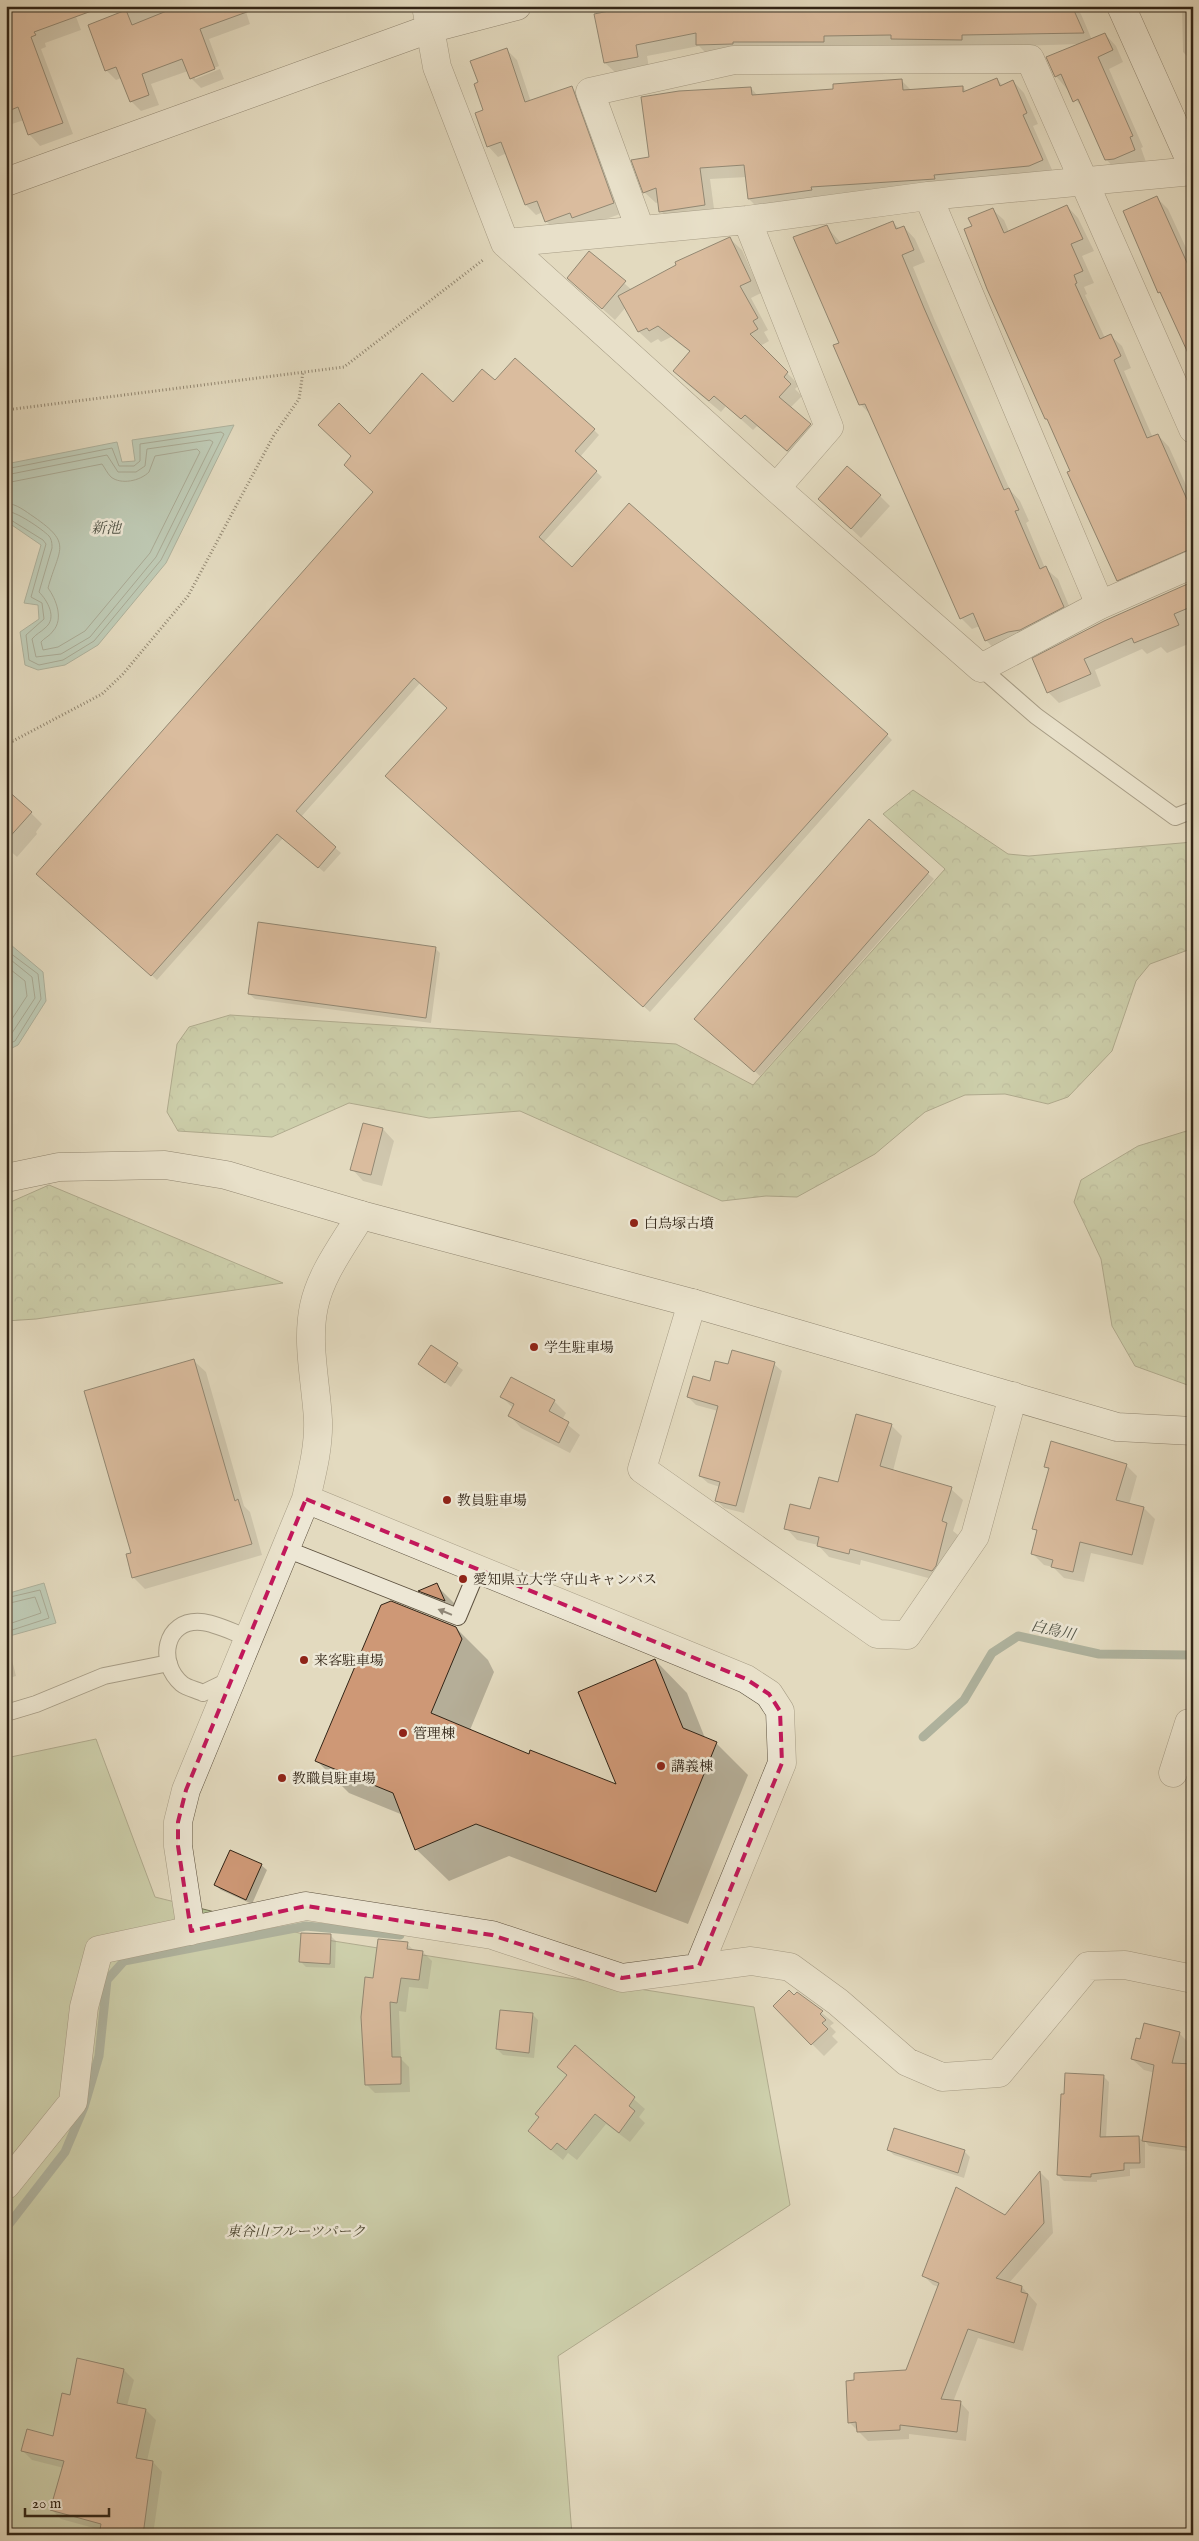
<svg xmlns="http://www.w3.org/2000/svg" width="1199" height="2541" viewBox="0 0 1199 2541" font-family="'IM FELL English','Noto Serif JP',serif">
<defs>
<pattern id="forest-crowns" width="20" height="18" patternUnits="userSpaceOnUse" patternTransform="scale(1.25)"><rect width="20" height="18" fill="#b2c093"/><path d="M2 6a3 3 0 1 1 6 0M12 15a3 3 0 1 1 6 0" fill="none" stroke="#919c77"/></pattern>
</defs>
<rect width="100%" height="100%" fill="#e3dabf"/>
<filter id="stains"><feTurbulence type="fractalNoise" baseFrequency=".004" numOctaves="4"/><feColorMatrix values="0 0 0 0 .2 0 0 0 0 .09 0 0 0 0 .02 0 0 0 .5 -.17"/></filter>
<radialGradient id="worn" r=".72"><stop offset=".6" stop-color="#630" stop-opacity="0"/><stop offset="1" stop-color="#630" stop-opacity=".3"/></radialGradient>
<!-- forest -->
<path fill="url(#forest-crowns)" stroke="#727254" d="M913,790L1008,854L1029,856L1193,842V950H1188L1150,964L1136,981L1112,1051L1068,1097L1048,1104L1005,1094L965,1095L925,1112L875,1154L797,1197L766,1196L722,1201L520,1111L429,1118L349,1103L272,1137L178,1131L167,1112L177,1044L189,1027L230,1015L676,1044L753,1085L945,869L883,814Z
M1193,1129V1387L1135,1366L1112,1326L1101,1259L1074,1202L1081,1180L1138,1146Z
M49,1185L283,1283L36,1319L6,1321V1204Z"/>
<!-- park -->
<path fill="#b2c093" stroke="#727254" d="M96,1739L155,1897L327,1940L754,2007L790,2205L558,2356L572,2535H6V1758Z"/>
<!-- water -->
<path fill="#96bbae" stroke="#6e7f71" d="M234,425L166,563L98,645L65,665L38,670L25,665L20,632L39,619L38,605L24,603L41,545L6,521V464L117,442L122,462L135,461L132,440Z
M6,945H11L43,972L46,1001L18,1045L6,1051Z
M44,1583L56,1623L6,1637V1594Z"/>
<!-- shadow -->
<path fill="#0003" d="M6,6H72L81,30L45,43L46,47L41,49L73,134L40,146L29,134L24,120L6,126Z
M140,6H244L250,24L209,39L219,66L195,76V79L220,69L224,79L201,88L191,78L188,71L151,84L159,105L141,111L131,101L121,78L116,80L106,70L89,26Z
M1073,6L1081,14L1092,40L1105,34L1116,46L1123,62L1109,69L1143,147L1141,148L1146,162L1117,171L1106,159L1085,111L1056,76L1082,44L709,56L699,46L647,56L649,68L617,74L605,63L628,9L631,12Z
M1182,6H1193V62L1183,52Z
M507,50L517,60L531,102L572,88L582,98L623,213L583,227L556,231L546,221L543,212L536,215L526,205L507,153L498,157L488,146L480,83Z
M997,79L1003,86L1013,81L1024,93L1038,124L1033,126L1053,172L760,210L749,199L747,177L710,179L715,216L672,222L661,211L659,202L656,203L644,192L651,158L751,88L758,96L834,90L901,80L912,91L963,87L967,92Z
M1156,197L1168,209L1193,263V359L1164,297L1159,292Z
M1067,206L1078,218L1094,251L1082,256L1094,283L1084,287L1087,294L1085,295L1105,338L1110,335L1122,346L1131,368L1124,371L1153,438L1158,435L1169,447L1193,501V563L1129,591L1118,580L1051,423L1047,419L973,226L992,209L1004,220L1009,232Z
M892,222L900,229L904,227L915,239L925,262L913,267L935,321L1010,490L1020,501L1029,521L1026,523L1045,568L1058,579L1074,618L997,652L986,640L980,626L972,629L961,618L872,416L860,404L840,343L827,227L841,243Z
M730,239L742,250L761,293L751,298L768,330L764,332L769,341L760,346L799,385L795,389L802,396L790,408L822,436L799,462L757,426L753,430L726,406L721,412L686,383L674,371L690,352L671,337L661,342L658,339L651,343L639,332L626,307L615,320L580,289L589,253L632,290Z
M495,382L594,430L599,435L580,457L602,477L543,543L572,569L887,735L892,740L650,1012L392,782L448,708L420,683L301,817L341,853L324,872L283,838L157,980L43,880L375,493L370,436L453,404Z
M880,496L890,506L861,538L829,508Z
M1193,583V642L1167,653L1161,647L1147,654L1142,649L1095,670L1101,686L1059,703L1048,692L1104,622Z
M6,796L31,813L42,824L36,832L37,834L17,857L6,847Z
M869,821L934,879L760,1076L701,1024Z
M435,948L440,953L431,1023L255,999L249,994Z
M364,1124L383,1129L394,1141L382,1186L363,1181L352,1169Z
M431,1346L463,1370L451,1387L419,1364Z
M194,1361L206,1372L244,1506L250,1512L262,1555L145,1589L133,1577L132,1553Z
M774,1364L782,1371L744,1513L724,1508L716,1500L720,1487L708,1483L700,1476L718,1411L696,1405L688,1397L710,1383L729,1366Z
M502,1397L554,1401L566,1413L562,1420L580,1435L570,1453L521,1428L510,1416L513,1408Z
M891,1425L902,1436L893,1471L951,1489L963,1500L953,1531L958,1535L943,1582L861,1560L860,1565L829,1557L818,1545L797,1540L786,1528L811,1510Z
M1126,1465L1137,1476L1129,1505L1144,1508L1155,1519L1143,1565L1091,1553L1084,1582L1064,1578L1053,1567L1044,1565L1033,1554L1038,1533L1034,1528L1049,1471L1045,1466Z
M436,1585L459,1608L466,1622L442,1613L420,1591Z
M456,1628L488,1660L494,1672L470,1730L529,1755L618,1786L655,1660L687,1693L705,1738L716,1743L748,1775L688,1924L509,1856L449,1881L416,1849L403,1815L349,1793L316,1760Z
M6,1652L11,1656L16,1676L6,1679Z
M261,1865L267,1870L252,1904L221,1890L215,1885Z
M331,1936L336,1941L335,1968L306,1967L300,1961Z
M407,1944L415,1951L423,1952L432,1961L428,1989L409,1987L406,2012L399,2011L401,2059L409,2067L410,2092L375,2093L366,2084L374,1979Z
M798,1993L834,2023L830,2026L836,2032L832,2036L838,2042L824,2056L774,2006Z
M533,2015L538,2020L534,2058L503,2055L497,2049Z
M1179,2033L1191,2045L1182,2080L1144,2070L1132,2059L1141,2040Z
M575,2047L645,2109L639,2117L645,2123L630,2142L606,2124L577,2160L568,2153L563,2160L540,2141L568,2076Z
M1103,2076L1109,2082L1106,2138L1139,2137L1143,2142L1150,2100L1193,2104V2152L1149,2146L1145,2141V2168L1130,2169V2176L1097,2180V2182L1064,2181L1058,2175Z
M895,2130L965,2152L970,2157L964,2178L894,2155L888,2150Z
M1040,2172L1049,2181L1053,2233L1009,2283L1022,2287L1037,2304L1023,2351L978,2338L953,2402H960L969,2412L966,2441L909,2434V2439L868,2441L849,2422L906,2371L939,2287L933,2285L924,2276L1005,2216Z
M78,2360L124,2370L134,2380L127,2406L146,2410L156,2420L147,2461L153,2462L162,2472L153,2535H100L101,2530L61,2519L52,2510L64,2468L32,2460L23,2451L54,2437L71,2396Z"/>
<g fill="none" stroke-linecap="round" stroke-linejoin="round">
<!-- shore -->
<path stroke="#647062" stroke-width="1" d="M6,469L112,448L119,466H134L140,461V444L221,432L224,434L161,560L94,641L63,660L39,665L29,660L26,635L44,619L42,603L31,597L46,544L43,540L6,517
M6,475L107,455L118,472H136L145,466L147,449L210,440L213,442L156,557L90,637L61,654L36,657L32,639C36,634 41,632 45,628C58,618 47,600 39,592L52,548C52,544 52,540 49,536C42,529 16,511 6,511
M6,483L102,464C105,468 107,473 111,477C121,485 140,481 149,472L155,456L197,449L200,452L150,553L85,631L58,647L43,650L41,642C44,638 50,636 53,631C64,619 56,599 48,588C59,548 73,544 34,517C25,511 17,504 6,503
M6,950L38,974L41,999L15,1041L6,1045
M6,956L32,977L35,998L10,1036L6,1038
M6,966L25,981L27,996L6,1028
M6,1598L40,1590L49,1618L6,1632
M6,1604L35,1597L41,1613L6,1625"/>
<!-- stream -->
<path stroke="#6e7f71" stroke-width="9" d="M923,1737L964,1700L992,1653L1018,1636L1099,1654L1189,1655L1193,1652
M6,2228L65,2152L84,2107L99,2056L107,1980L124,1961L306,1926L400,1935"/>
</g>
<!-- building -->
<path fill="#ce9876" stroke="#312416" d="M6,6H96L97,9L34,32L36,35L31,37L63,123L28,135L18,107L6,112Z
M179,6H255V9L200,29L215,69L190,79L182,59L142,74L149,95L130,102L116,67L105,71L88,25L126,10L132,25Z
M654,6H1072L1084,33L962,35V40L891,39V35L824,36V42H733V44L696,45V33L636,45L638,57L604,63L594,14L629,7V11Z
M1105,33L1113,50L1098,57L1133,136L1130,137L1135,150L1114,159L1105,160L1078,99L1073,102L1061,74L1055,77L1046,57Z
M507,48L525,102L572,86L614,203L572,218L570,213L545,222L537,201L525,205L501,142L487,147L475,113L483,110L474,84L478,82L470,61Z
M997,78L1000,86L1013,80L1027,113L1023,115L1043,160L1029,166L934,175L935,179L811,187L812,190L748,199L744,165L700,168L705,205L659,212L656,188L643,193L631,160L649,157L641,97L679,91L751,87L752,95L833,89V84L902,79L903,90L963,86V92Z
M1157,196L1193,276V364L1160,292L1158,293L1123,211Z
M1067,205L1083,239L1071,244L1083,271L1074,275L1077,283L1075,284L1100,339L1111,334L1121,356L1114,360L1147,438L1158,434L1193,513V548L1117,581L1067,472L1070,471L1047,419H1045L987,289L964,229L972,226L968,218L993,208L1004,233Z
M893,221L896,229L904,226L914,250L902,255L924,308L1004,490L1009,488L1019,510L1015,511L1040,569L1046,566L1064,607L1020,630L1008,632L985,641L973,613L960,619L865,404L859,405L833,345L839,343L793,237L827,225L836,244Z
M730,237L751,281L740,286L758,318L753,321L758,329L750,334L788,372L784,377L791,384L779,397L811,424L787,451L745,415L741,419L714,396L709,401L673,371L690,351L658,326L649,331L647,328L638,332L618,296L676,265L675,262Z
M589,251L626,281L602,309L567,278Z
M515,358L595,429L575,451L597,471L539,537L572,567L629,503L888,734L643,1007L385,776L447,708L414,678L296,811L336,847L318,868L277,834L151,976L36,874L373,492L344,465L351,456L318,425L339,403L370,434L422,373L453,402L482,369L495,380Z
M847,466L881,495L851,529L818,499Z
M1192,582L1193,606L1174,614L1179,625L1134,643L1132,638L1084,659L1091,674L1047,693L1032,658L1104,621Z
M6,789L32,812L6,841Z
M869,819L929,872L754,1072L694,1019Z
M258,922L436,947L426,1018L248,994Z
M363,1123L383,1128L371,1175L350,1170Z
M431,1345L458,1363L445,1383L418,1364Z
M732,1350L775,1362L736,1506L715,1501L720,1482L699,1476L718,1406L687,1397L693,1376L710,1381L715,1361L728,1364Z
M194,1359L235,1501L238,1499L252,1544L132,1578L126,1554L131,1553L84,1391Z
M511,1377L555,1400L549,1411L569,1422L559,1443L508,1416L514,1404L500,1397Z
M856,1414L892,1424L880,1466L952,1487L942,1521L947,1523L936,1566L932,1571L850,1549L849,1554L817,1546L819,1537L784,1529L790,1504L810,1509L819,1477L838,1482Z
M1051,1441L1127,1464L1116,1500L1144,1507L1132,1555L1080,1542L1073,1572L1051,1567L1053,1560L1031,1554L1037,1530L1032,1529L1049,1468L1044,1467Z
M437,1583L445,1601L418,1591Z
M391,1601L456,1627L462,1639L431,1713L529,1754L530,1750L616,1784L578,1692L655,1659L683,1728L717,1742L656,1892L476,1824L415,1850L393,1793L315,1761L381,1605Z
M230,1850L262,1864L246,1900L214,1885Z
M301,1933L331,1934L330,1964L299,1962Z
M378,1939L408,1942L407,1949L423,1951L419,1980L401,1978L397,2003L390,2002L392,2057H401V2084L365,2085L361,2017L365,1977L373,1978Z
M789,1990L794,1995L797,1992L823,2011L820,2014L826,2020L822,2023L828,2029L811,2045L773,2006Z
M500,2010L533,2013L529,2053L496,2049Z
M1144,2023L1180,2032L1172,2063L1193,2064V2148L1142,2141L1154,2065L1131,2059L1136,2038L1140,2039Z
M575,2045L635,2097L629,2106L635,2111L619,2133L595,2114L566,2150L557,2143L551,2150L528,2131L539,2117L535,2114L567,2075L557,2067Z
M1065,2073L1104,2075L1100,2137L1139,2136L1140,2163H1124V2170L1091,2174V2177L1057,2175L1061,2094H1064Z
M894,2128L965,2150L958,2173L887,2150Z
M1040,2171L1044,2223L996,2278L1022,2286L1021,2292L1028,2294L1014,2343L968,2329L941,2399L961,2401L957,2432L900,2425V2430L857,2432L856,2422L848,2423L846,2381L854,2380V2373L906,2370L939,2283L922,2276L956,2187L1005,2215Z
M77,2358L124,2369L117,2403L146,2409L136,2458L153,2461L143,2535H99L101,2524L50,2510L64,2461L21,2451L27,2429L53,2436L62,2393L70,2395Z"/>
<g fill="none" stroke-linecap="round" stroke-linejoin="round">
<!-- lane casing -->
<g stroke="#5e5240" stroke-width="18">
<path id="lane" d="M981,668L1036,716L1175,817L1193,810
M286,1549L458,1617L478,1569
M232,1679L203,1693C197,1690 187,1688 182,1684C157,1663 164,1619 201,1622C216,1623 234,1633 249,1638
M6,1713L36,1704L104,1676L169,1663"/>
</g>
<!-- street casing -->
<g stroke="#5e5240" stroke-width="29">
<path id="street" d="M426,6L437,67L505,243L776,488L981,668L1100,605L1193,564
M928,196L1100,605
M747,220L829,427L776,488
M640,229L590,92L734,60L1030,59L1193,429
M505,243L747,220L928,196L1193,171
M692,1303L642,1469L877,1634L907,1635L975,1536L1013,1396
M306,1499L746,1679L769,1694L780,1711L782,1763L699,1966
M1173,1773L1189,1723L1193,1725
M191,1931L178,1846V1822L186,1790L306,1499C312,1473 319,1447 318,1420C316,1382 306,1343 314,1306C321,1273 344,1244 361,1215
M6,2185L73,2102L84,2007L99,1950L306,1906L492,1935L622,1978L751,1961L790,1967L838,2002L907,2062L942,2077L999,2073L1088,1966L1125,1965L1193,1979"/>
</g>
<!-- secondary casing -->
<g stroke="#312416" stroke-width="29">
<path id="secondary" d="M1121,6L1193,167
M6,182L429,29L517,6
M6,1178L59,1167L165,1165L226,1175L361,1215L692,1303L1117,1427L1193,1431"/>
</g>
<!-- path -->
<path stroke="#312416" stroke-width="3" stroke-dasharray="1 2.5" stroke-linecap="butt" d="M6,410L344,367L483,260
M6,738L13,741L102,694L123,674L188,596L274,435L299,399L303,372"/>
<!-- lane -->
<use href="#lane" stroke="#ede7d5" stroke-width="16"/>
<!-- street -->
<use href="#street" stroke="#ede7d5" stroke-width="28"/>
<!-- secondary -->
<use href="#secondary" stroke="#ede7d5" stroke-width="28"/>
</g>
<!-- one-way arrows -->
<defs><path id="oneway-solid" d="M-6-.8H1V-3.2L6.5 0L1 3.2V.8H-6Z" transform="scale(1.25)"/></defs>
<use fill="#8f8676" href="#oneway-solid" transform="translate(445 1612) rotate(-158)"/>
<!-- marked area -->
<path d="M0 0H1199V2541H0ZM306,1499L746,1679L769,1694L780,1711L782,1763L699,1966L622,1978L492,1935L306,1906L191,1931L178,1846V1822L186,1790Z" fill="#e3dabf" fill-opacity=".55" fill-rule="evenodd"/>
<path fill="none" stroke="#c2185b" stroke-width="4" stroke-dasharray="10 6" stroke-linejoin="round" d="M306,1499L746,1679L769,1694L780,1711L782,1763L699,1966L622,1978L492,1935L306,1906L191,1931L178,1846V1822L186,1790Z"/>
<!-- markers -->
<g fill="#8f2418" stroke="#ede7d5" stroke-width="2">
<circle cx="634" cy="1223" r="5"/>
<circle cx="534" cy="1347" r="5"/>
<circle cx="447" cy="1500" r="5"/>
<circle cx="463" cy="1579" r="5"/>
<circle cx="304" cy="1660" r="5"/>
<circle cx="403" cy="1733" r="5"/>
<circle cx="661" cy="1766" r="5"/>
<circle cx="282" cy="1778" r="5"/>
</g>
<g text-anchor="middle" stroke-width="5" stroke-linejoin="round" paint-order="stroke">
<!-- poi labels -->
<g font-size="14" fill="#312416" stroke="#ede7d5" text-anchor="start">
<text x="644" y="1228">白鳥塚古墳</text>
<text x="544" y="1352">学生駐車場</text>
<text x="457" y="1505">教員駐車場</text>
<text x="473" y="1584">愛知県立大学 守山キャンパス</text>
<text x="314" y="1665">来客駐車場</text>
<text x="413" y="1738">管理棟</text>
<text x="671" y="1771">講義棟</text>
<text x="292" y="1783">教職員駐車場</text>
</g>
<!-- park labels -->
<g font-size="14" font-style="italic" fill="#514b35" stroke="#ede7d5">
<text x="296" y="2236">東谷山フルーツパーク</text>
</g>
<!-- water labels -->
<g font-size="15" font-style="italic" fill="#4f5144" stroke="#ede7d5">
<text x="106" y="533">新池</text>
<text transform="translate(1053 1630) rotate(13)" y="5">白鳥川</text>
</g>
</g>
<!-- margin -->
<rect width="1199" height="2541" fill="none" stroke="#e3dabf" stroke-width="25"/>
<rect x="8" y="8" width="1184" height="2526" fill="none" stroke="#312416" stroke-width="2.5"/>
<rect x="12" y="12" width="1174" height="2516" fill="none" stroke="#312416"/>
<!-- scale -->
<path d="M25 2508v8h84v-8" fill="none" stroke="#312416" stroke-width="2.5"/>
<text x="32" y="2508" font-size="15" fill="#312416" stroke="#ede7d5" stroke-width="4" paint-order="stroke">20 m</text>
<rect width="100%" height="100%" filter="url(#stains)"/>
<rect width="100%" height="100%" fill="url(#worn)"/>
</svg>
